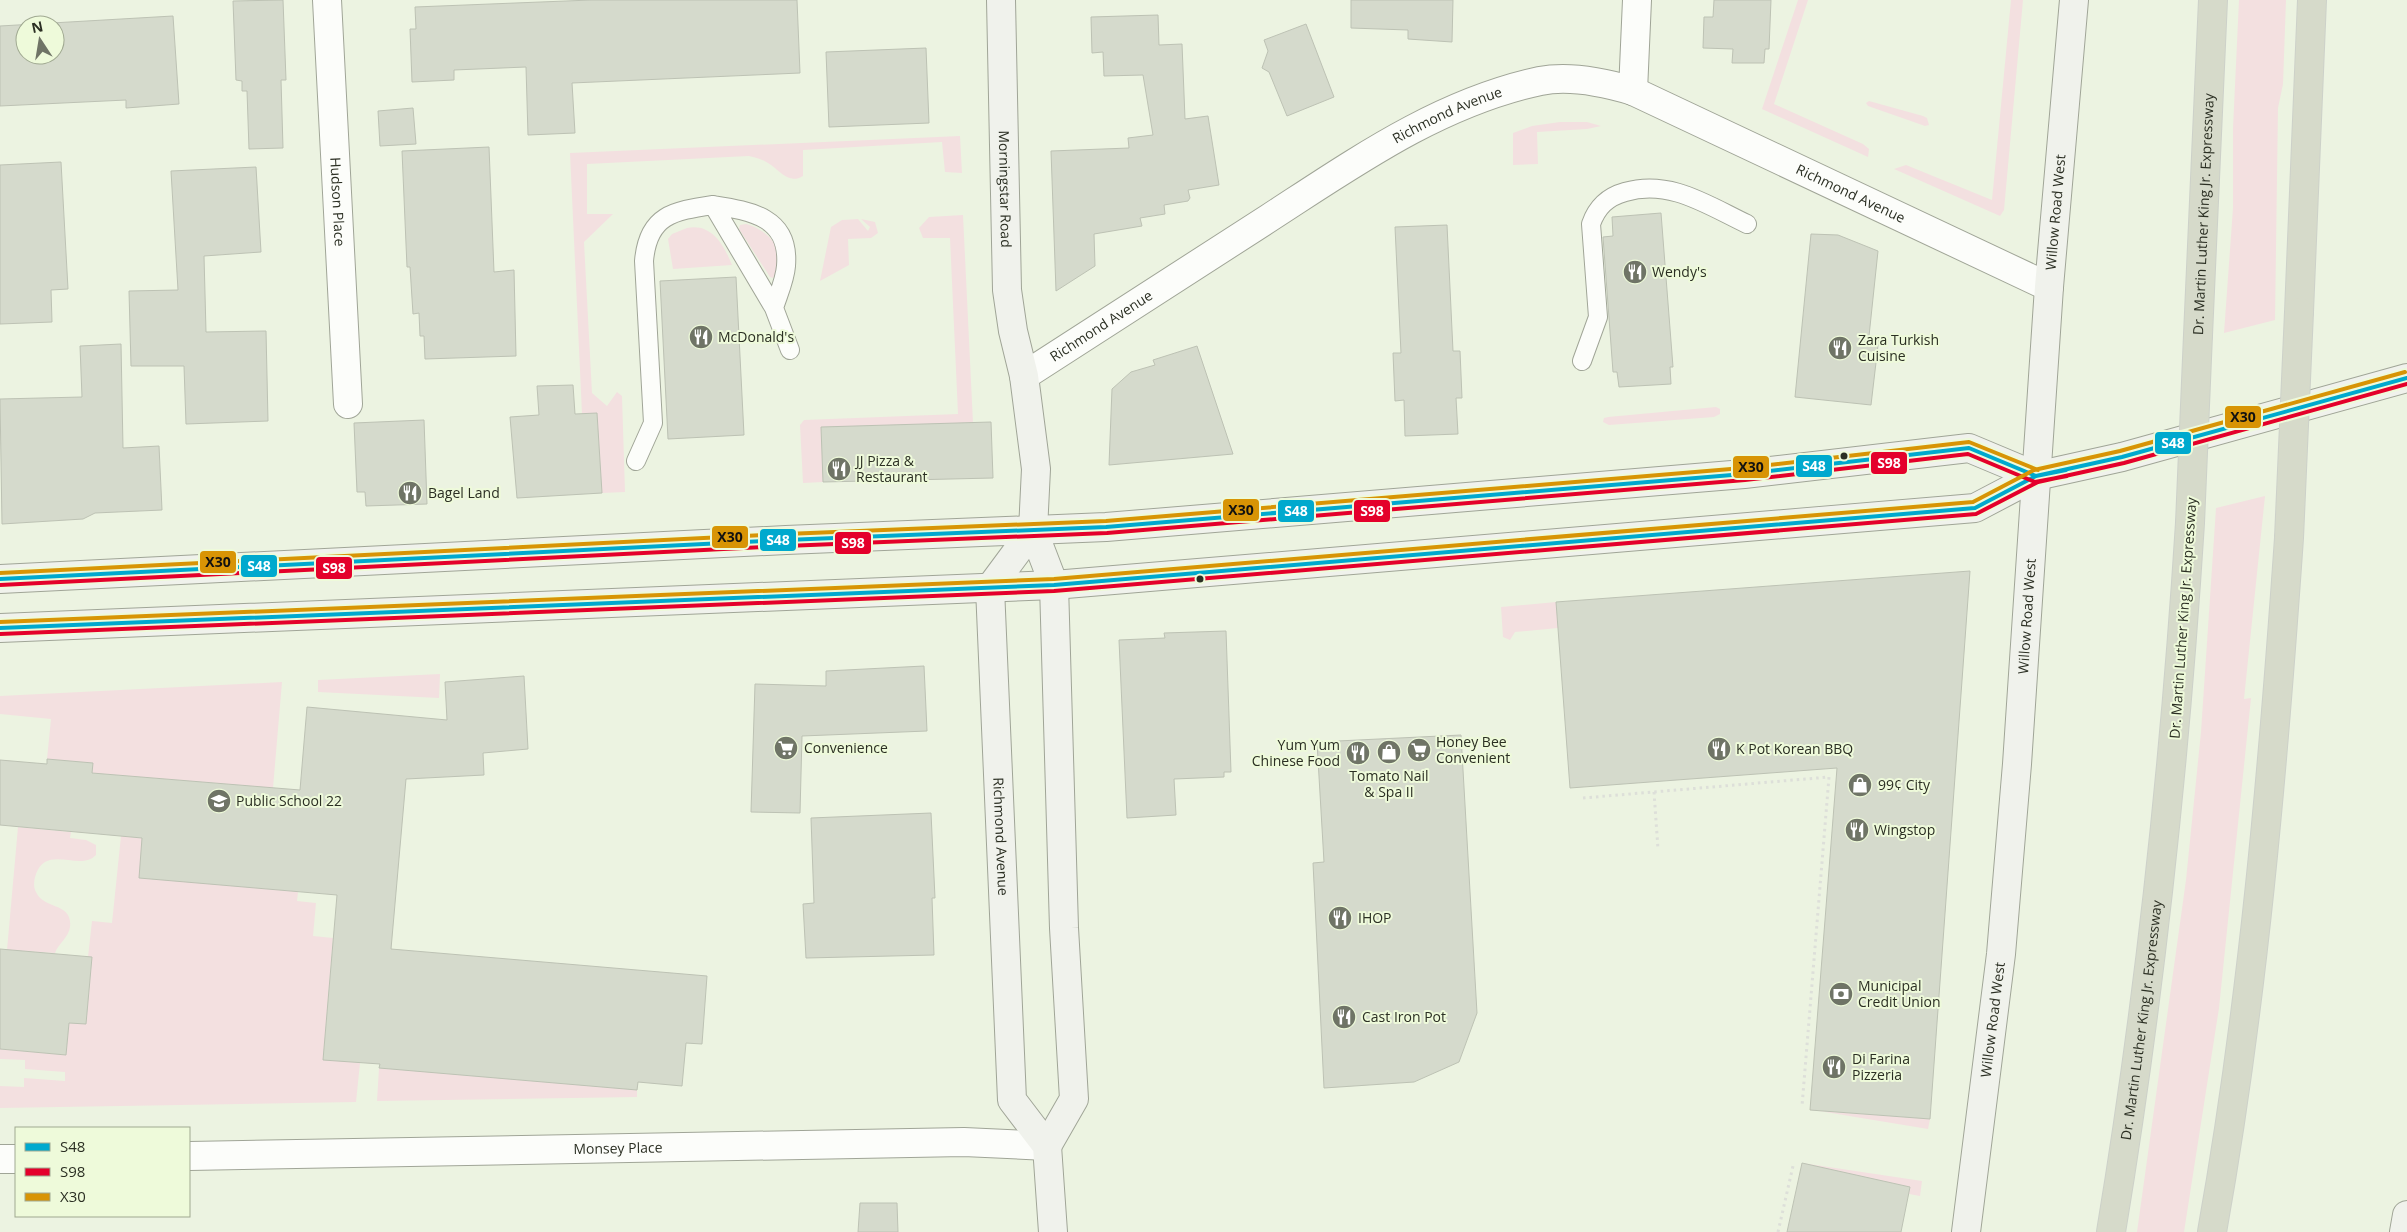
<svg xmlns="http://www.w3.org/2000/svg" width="2407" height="1232" viewBox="0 0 2407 1232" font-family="'Open Sans',sans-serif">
<rect width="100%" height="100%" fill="#ecf3e1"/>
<!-- green -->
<path fill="#f3e0e0" d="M1798,0H1808L1774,104L1863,144L1869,149L1868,157L1762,109Z
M2011,0H2023L2004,210L2000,216L1894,169L1906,165L1992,200Z
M2239,0H2286L2283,84L2278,108L2275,320L2224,333L2233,208V128Z
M1869,101L1923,116L1927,118L1929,125L1925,126L1868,106L1866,103Z
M1560,122H1587L1601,126L1587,129L1537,132L1538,164L1513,165V133L1532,126Z
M960,136L962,173L945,172L942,142L803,150V176C788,185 780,170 768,163C762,159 756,158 749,156L587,164V214H613L584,242L592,393L607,406L617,392L622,396L625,492L602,493L597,414H582L570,153Z
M963,215L973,423L821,427L823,482L803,483L800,425L804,420L958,414L950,238H923L919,228L929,217Z
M858,219L868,231L870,227L861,219L875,222L878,233L871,238L848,239L849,265L820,281L831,227L842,220Z
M746,224C771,231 789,253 773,278L770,277L739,229L740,225Z
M687,228C712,223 724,245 732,265L673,269L668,239L672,234Z
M1716,407L1720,409V414L1714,417L1609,425L1603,422L1604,418L1608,417Z
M2265,496L2244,699L2251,698L2219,1008L2184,1232H2137L2186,880L2201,732L2216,508Z
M1556,602L1558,628L1515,632L1510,640L1503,637L1501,607Z
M440,674L439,698L318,692V680Z
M282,682L273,788L92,773L93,763L47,759L51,719L0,714V696Z
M18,827L71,832L70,838L86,840L96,845V855C80,872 47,844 36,874C34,880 33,887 36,892C44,910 73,902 70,927C69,937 58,944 55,953L7,950Z
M121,836L142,838L298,892L297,901L316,903L313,936L333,938L323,1059L360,1063L356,1102L0,1108V1086L24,1087V1078L65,1081V1072L25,1069V1060L0,1059V1049L66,1055L69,1023L86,1024L92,958L88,957L92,921L112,923Z
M379,1068L637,1090V1097L377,1101Z
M1819,1111L1930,1119L1928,1129Z
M1802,1163L1922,1181L1920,1196L1909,1194L1910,1187Z"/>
<!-- building -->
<path fill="#d5dacc" stroke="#bdc2b4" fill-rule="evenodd" d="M283,0L286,80H281L283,148L249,149L247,91H242V81L236,80L233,1Z
M591,0H797L800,73L572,83L575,133L528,135L526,67L454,70V80L412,82L410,29H416L415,7Z
M1351,0H1453L1452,42L1408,39V30L1351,28Z
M1714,0H1771L1769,49H1765L1764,63H1732L1733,49L1703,48L1704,17H1713Z
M1158,15L1159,45L1182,44L1185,119L1208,116L1219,185L1188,190L1190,198L1188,201L1164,205L1165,214L1140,218L1142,226L1094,234L1095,266L1056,291L1051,151L1129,148L1128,138L1153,135L1143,75L1104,76L1103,52L1092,53L1091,17Z
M173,16L179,104L126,108V100L0,106V26ZM25,25H55V55H25Z
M1306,24L1334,97L1287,116L1269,72L1262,68L1268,51L1264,40Z
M926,48L929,123L829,127L826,52Z
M413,108L416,144L380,146L378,111Z
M489,147L494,272L514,270L516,356L425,359L424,336H420L419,313L413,314L410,267H407L402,151Z
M61,162L68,289L51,290L52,322L0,324V165Z
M256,167L261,252L204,256L206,332L266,331L268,421L186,424L184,366H131L129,291L178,290L171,171Z
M1661,213L1673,367H1670L1671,384L1619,387L1617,372H1613L1603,237L1613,236L1612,217Z
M1447,225L1453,351H1460L1462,398H1456L1458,434L1405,436L1404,400L1395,401L1393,353H1401L1395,227Z
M1811,234L1838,235L1878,251L1869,336L1879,337L1871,405L1795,397Z
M736,277L744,435L668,439L660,281Z
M121,344L123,448L159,446L162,510L95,513L83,519L2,524L0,399L82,397L80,346Z
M1197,346L1233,454L1109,465L1112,389L1131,372L1155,365L1153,360Z
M573,385L575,414L597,413L602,493L517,498L510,417L539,415L537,386Z
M424,420L427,504L366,506L365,492H357L354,423Z
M991,422L993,478L823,482L821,427Z
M1970,571L1930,1119L1810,1110L1837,768L1570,788L1556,602Z
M1226,631L1231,772H1224V777L1174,779L1176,815L1127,818L1119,640L1165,638L1164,633Z
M924,666L927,731L802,736L800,813L751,812L755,684L826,686V671Z
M524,676L528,749L483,753L484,775L406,779L391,949L707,976L702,1044L686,1043L682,1086L638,1082L637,1090L379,1068L380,1064L323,1060L337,895L139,878L142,838L0,825V760L47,764V759L93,763L92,773L300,790L307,707L447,720L445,682Z
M1461,735L1477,1013L1459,1062L1414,1082L1324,1088L1313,863L1324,862L1317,742Z
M931,813L935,898H932L934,955L806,958L803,904L814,903L811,818Z
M0,949L92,957L86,1024L69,1023L66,1055L0,1049Z
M1802,1163L1910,1187L1901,1232H1787Z
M860,1203H897L898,1232H858Z"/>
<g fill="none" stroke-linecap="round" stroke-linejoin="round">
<!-- lane casing -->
<g stroke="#a0a597" stroke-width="20">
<path id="lane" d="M713,205C751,211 790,217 786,266C785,280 778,295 774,308
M1582,361L1598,317L1591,224C1597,207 1607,197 1625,192C1670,179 1707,205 1747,224
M636,461L653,423L644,261C648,215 673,211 713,205L774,308L790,350"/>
</g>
<!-- street casing -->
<g stroke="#a0a597" stroke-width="30">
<g id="street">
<path id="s1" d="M327,0L348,404"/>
<path d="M1633,91L1637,0"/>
<path id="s2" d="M1024,376C1105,323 1187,271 1269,218C1354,163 1438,103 1540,81C1570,75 1603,82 1633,91L2049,287"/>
<path id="s3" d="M189,1156L964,1142L1047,1146"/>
<path d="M0,1159H16"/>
</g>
</g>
<!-- secondary casing -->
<g stroke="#a0a597" stroke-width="30">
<g id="secondary">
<path id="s4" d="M1001,0L1007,290L1013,331L1024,376L1036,469L1033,530L1054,585L1064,928L1074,1099L1047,1146"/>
<path id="s5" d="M1033,530L990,588L1012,1100L1047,1146L1053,1232"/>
<path d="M0,579L786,540L1106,527L1744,474L1969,448L2036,476"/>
<path d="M0,628L1054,585L1975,508L2036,476L2122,457L2407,378"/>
<path id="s6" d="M1966,1232L2001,954L2017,764L2049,287L2074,0"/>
<path d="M2404,1232L2407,1215"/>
</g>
</g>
<!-- highway casing -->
<g stroke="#cdd1c9" stroke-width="30">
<g id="highway">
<path d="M2299,312L2312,0"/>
<path id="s7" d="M2198,335L2213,0"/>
<path id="s8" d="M2111,1232C2150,997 2175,761 2190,523"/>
<path d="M2212,1232C2253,1003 2273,770 2289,538"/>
</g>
</g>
<!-- path -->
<path stroke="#dddfd9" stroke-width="3" stroke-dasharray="2.5 4" stroke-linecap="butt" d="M1654,792L1658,849
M1583,798L1829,777L1802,1106
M1778,1232L1793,1166"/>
<!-- lane -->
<use href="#lane" stroke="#fcfdfa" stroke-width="18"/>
<!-- street -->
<use href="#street" stroke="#fcfdfa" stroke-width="28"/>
<!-- secondary -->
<use href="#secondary" stroke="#f0f2ec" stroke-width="28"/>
<!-- highway -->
<use href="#highway" stroke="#d6daca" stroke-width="28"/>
<!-- highway-bridge casing -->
<g stroke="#cdd1c9" stroke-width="30" stroke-linecap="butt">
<path id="highway-bridge" d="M2190,523L2198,335
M2289,538L2299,312"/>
</g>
<!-- highway-bridge -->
<use href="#highway-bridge" stroke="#d6daca" stroke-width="28"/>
<!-- bus-1 casing -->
<g stroke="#eefada" stroke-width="8">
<path id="bus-1" d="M0,579L786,540L1106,527L1744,474L1969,448L2036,476L2066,470
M0,628L1054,585L1975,508L2036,476L2122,457L2407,378"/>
</g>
<!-- bus-2 casing -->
<g stroke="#eefada" stroke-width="8">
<path id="bus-2" d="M0,585L786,546L1107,533L1745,480L1968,454L2035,482L2067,476
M0,634L1054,591L1976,514L2038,482L2124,463L2407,384"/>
</g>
<!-- bus-3 casing -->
<g stroke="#eefada" stroke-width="8">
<path id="bus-3" d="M0,573L786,534L1106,521L1743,468L1969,442L2038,470
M0,622L1054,579L1973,502L2034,470L2120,451L2405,372"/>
</g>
<!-- bus-1 -->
<use href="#bus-1" stroke="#00a9ce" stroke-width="4"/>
<!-- bus-2 -->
<use href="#bus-2" stroke="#e4002b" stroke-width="4"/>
<!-- bus-3 -->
<use href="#bus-3" stroke="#d89405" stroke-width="4"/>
</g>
<!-- icons -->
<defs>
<g id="restaurant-disc" transform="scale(1.25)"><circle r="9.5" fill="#6f7466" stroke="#eefada"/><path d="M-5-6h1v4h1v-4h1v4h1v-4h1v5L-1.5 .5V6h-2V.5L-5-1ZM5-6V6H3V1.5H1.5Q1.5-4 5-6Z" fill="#fff"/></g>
<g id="supermarket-disc" transform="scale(1.25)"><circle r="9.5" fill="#6f7466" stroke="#eefada"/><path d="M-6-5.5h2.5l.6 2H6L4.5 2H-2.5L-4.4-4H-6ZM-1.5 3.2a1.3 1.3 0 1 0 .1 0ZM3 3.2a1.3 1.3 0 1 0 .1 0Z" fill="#fff"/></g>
<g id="shop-disc" transform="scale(1.25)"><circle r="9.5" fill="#6f7466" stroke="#eefada"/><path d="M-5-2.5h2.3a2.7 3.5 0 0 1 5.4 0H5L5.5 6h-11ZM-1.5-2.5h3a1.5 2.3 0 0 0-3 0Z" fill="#fff"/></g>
<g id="school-disc" transform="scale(1.25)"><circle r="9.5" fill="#6f7466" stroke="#eefada"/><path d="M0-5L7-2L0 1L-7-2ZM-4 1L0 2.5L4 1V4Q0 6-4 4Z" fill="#fff"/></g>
<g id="bank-disc" transform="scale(1.25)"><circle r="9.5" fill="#6f7466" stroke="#eefada"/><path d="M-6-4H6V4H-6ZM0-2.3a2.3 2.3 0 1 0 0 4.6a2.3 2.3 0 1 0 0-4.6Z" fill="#fff"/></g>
</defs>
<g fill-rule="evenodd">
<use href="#restaurant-disc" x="1635" y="272"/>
<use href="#restaurant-disc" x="701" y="337"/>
<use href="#restaurant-disc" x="1840" y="348"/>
<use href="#restaurant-disc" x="839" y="469"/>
<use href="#restaurant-disc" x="410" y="493"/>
<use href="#supermarket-disc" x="786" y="748"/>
<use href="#restaurant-disc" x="1719" y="749"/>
<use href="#supermarket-disc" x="1419" y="750"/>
<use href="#shop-disc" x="1389" y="752"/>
<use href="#restaurant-disc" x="1358" y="753"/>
<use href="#shop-disc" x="1860" y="785"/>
<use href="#school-disc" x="219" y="801"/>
<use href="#restaurant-disc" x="1857" y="830"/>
<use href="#restaurant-disc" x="1340" y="918"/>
<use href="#bank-disc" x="1841" y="994"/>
<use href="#restaurant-disc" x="1344" y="1017"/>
<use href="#restaurant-disc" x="1834" y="1067"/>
</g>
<!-- markers -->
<g fill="#2b2f23" stroke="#eefada" stroke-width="2">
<circle cx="1844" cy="456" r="4.5"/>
<circle cx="1200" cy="579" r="4.5"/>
</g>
<g text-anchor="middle" stroke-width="4" stroke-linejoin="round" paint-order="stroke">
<!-- street labels -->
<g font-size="14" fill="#2b2f23" stroke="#eefada">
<text dy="5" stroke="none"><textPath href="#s2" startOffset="498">Richmond Avenue</textPath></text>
<text dy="5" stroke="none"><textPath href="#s4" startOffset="189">Morningstar Road</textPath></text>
<text dy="5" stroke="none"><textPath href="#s2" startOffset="932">Richmond Avenue</textPath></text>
<text dy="5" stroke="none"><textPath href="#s1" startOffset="202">Hudson Place</textPath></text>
<text dy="5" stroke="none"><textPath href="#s6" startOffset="1024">Willow Road West</textPath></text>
<text dy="5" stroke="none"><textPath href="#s7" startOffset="121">Dr. Martin Luther King Jr. Expressway</textPath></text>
<text dy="5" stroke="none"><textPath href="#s2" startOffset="92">Richmond Avenue</textPath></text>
<text dy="5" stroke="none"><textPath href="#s6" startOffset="619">Willow Road West</textPath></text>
<text transform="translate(2183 618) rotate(-86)" y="5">Dr. Martin Luther King Jr. Expressway</text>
<text dy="5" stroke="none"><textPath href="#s5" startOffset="321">Richmond Avenue</textPath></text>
<text dy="5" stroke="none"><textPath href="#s6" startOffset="214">Willow Road West</textPath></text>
<text dy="5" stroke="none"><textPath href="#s8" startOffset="214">Dr. Martin Luther King Jr. Expressway</textPath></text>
<text dy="5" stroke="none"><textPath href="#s3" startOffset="429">Monsey Place</textPath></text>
</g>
<!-- poi labels -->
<g font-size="14" fill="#2b2f23" stroke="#eefada" text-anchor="start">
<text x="1652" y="277">Wendy's</text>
<text x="718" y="342">McDonald's</text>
<text x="1858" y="345">Zara Turkish<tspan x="1858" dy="16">Cuisine</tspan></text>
<text x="856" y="466">JJ Pizza &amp;<tspan x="856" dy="16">Restaurant</tspan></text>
<text x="428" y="498">Bagel Land</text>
<text x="1436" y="747">Honey Bee<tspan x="1436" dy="16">Convenient</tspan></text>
<text x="1340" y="750" text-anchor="end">Yum Yum<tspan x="1340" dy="16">Chinese Food</tspan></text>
<text x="804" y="753">Convenience</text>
<text x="1736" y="754">K Pot Korean BBQ</text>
<text x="1389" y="781" text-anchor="middle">Tomato Nail<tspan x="1389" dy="16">&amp; Spa II</tspan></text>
<text x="1878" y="790">99¢ City</text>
<text x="236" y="806">Public School 22</text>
<text x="1874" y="835">Wingstop</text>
<text x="1358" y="923">IHOP</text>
<text x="1858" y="991">Municipal<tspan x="1858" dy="16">Credit Union</tspan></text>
<text x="1362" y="1022">Cast Iron Pot</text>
<text x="1852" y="1064">Di Farina<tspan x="1852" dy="16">Pizzeria</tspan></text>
</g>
</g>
<g stroke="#eefada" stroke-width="2">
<rect x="2224" y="405" width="38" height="24" rx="5" fill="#d89405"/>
<rect x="2154" y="431" width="38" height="24" rx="5" fill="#00a9ce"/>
<rect x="1870" y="451" width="38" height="24" rx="5" fill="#e4002b"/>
<rect x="1795" y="454" width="38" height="24" rx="5" fill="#00a9ce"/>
<rect x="1732" y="455" width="38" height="24" rx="5" fill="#d89405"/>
<rect x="1222" y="498" width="38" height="24" rx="5" fill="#d89405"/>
<rect x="1353" y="499" width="38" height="24" rx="5" fill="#e4002b"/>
<rect x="1277" y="499" width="38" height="24" rx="5" fill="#00a9ce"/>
<rect x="711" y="525" width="38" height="24" rx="5" fill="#d89405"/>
<rect x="759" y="528" width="38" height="24" rx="5" fill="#00a9ce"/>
<rect x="834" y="531" width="38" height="24" rx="5" fill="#e4002b"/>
<rect x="199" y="550" width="38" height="24" rx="5" fill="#d89405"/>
<rect x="240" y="554" width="38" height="24" rx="5" fill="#00a9ce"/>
<rect x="315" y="556" width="38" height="24" rx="5" fill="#e4002b"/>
</g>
<g font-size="14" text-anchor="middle" font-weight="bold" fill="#fff">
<text x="2173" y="448">S48</text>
<text x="1889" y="468">S98</text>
<text x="1814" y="471">S48</text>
<text x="1372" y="516">S98</text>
<text x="1296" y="516">S48</text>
<text x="778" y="545">S48</text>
<text x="853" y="548">S98</text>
<text x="259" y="571">S48</text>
<text x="334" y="573">S98</text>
</g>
<g font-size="14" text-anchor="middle" font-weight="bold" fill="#111">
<text x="2243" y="422">X30</text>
<text x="1751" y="472">X30</text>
<text x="1241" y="515">X30</text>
<text x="730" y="542">X30</text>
<text x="218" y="567">X30</text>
</g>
<!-- legend -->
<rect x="15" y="1127" width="175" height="90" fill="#eefada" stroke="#a0a991"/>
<rect x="25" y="1143" width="25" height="8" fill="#00a9ce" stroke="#a0a991"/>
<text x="60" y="1152" font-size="15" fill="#2b2f23">S48</text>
<rect x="25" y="1168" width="25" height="8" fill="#e4002b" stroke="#a0a991"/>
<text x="60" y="1177" font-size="15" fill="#2b2f23">S98</text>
<rect x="25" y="1193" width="25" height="8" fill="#d89405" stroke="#a0a991"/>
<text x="60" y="1202" font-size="15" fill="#2b2f23">X30</text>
<!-- north arrow -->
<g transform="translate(40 40) rotate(348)"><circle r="24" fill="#eefada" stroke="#a0a991"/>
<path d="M0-4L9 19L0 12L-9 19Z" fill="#6f7466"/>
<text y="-8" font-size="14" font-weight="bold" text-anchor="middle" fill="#2b2f23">N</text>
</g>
</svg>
